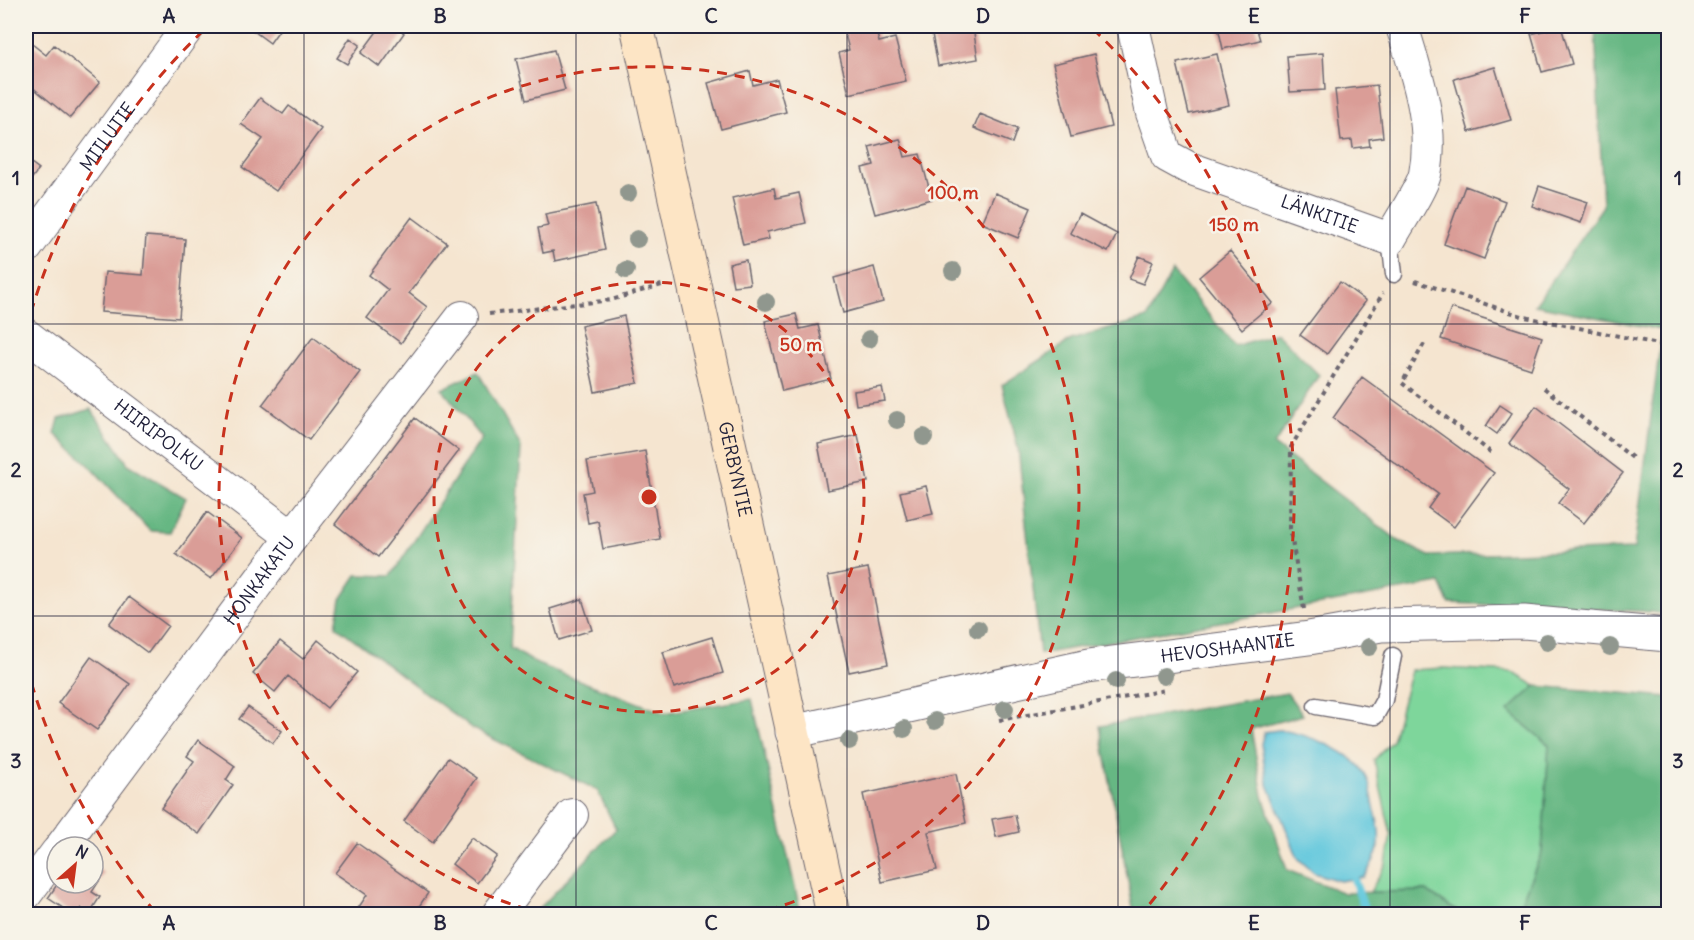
<svg xmlns="http://www.w3.org/2000/svg" width="1694" height="940" viewBox="0 0 1694 940" font-family="Delius,sans-serif">
<rect width="100%" height="100%" fill="#f7f3e8"/>
<filter id="ink" filterUnits="userSpaceOnUse"><feTurbulence type="fractalNoise" baseFrequency=".0167" numOctaves="2"/><feDisplacementMap in="SourceGraphic" scale="12" xChannelSelector="R" yChannelSelector="G"/><feConvolveMatrix kernelMatrix="1 2 1 2 8 2 1 2 1" color-interpolation-filters="sRGB"/></filter>
<filter id="wash" filterUnits="userSpaceOnUse"><feTurbulence type="fractalNoise" baseFrequency=".008" numOctaves="4" result="noise"/><feDisplacementMap in="SourceGraphic" scale="24" xChannelSelector="R" yChannelSelector="G"/><feGaussianBlur stdDeviation="1.35" result="paint"/><feColorMatrix in="noise" values="0 0 0 0 0 0 0 0 0 0 0 0 0 0 0 0 0 1.4 0 .05"/><feComposite in="paint" operator="in"/></filter>
<g filter="url(#wash)">
<rect width="100%" height="100%" fill="#f5e5d0"/>
<!-- green -->
<path fill="#7ed69b" stroke="#507c6b" stroke-width="1.5" d="M1444,668L1512,672L1536,686L1508,711L1549,745L1542,852L1516,914H1461L1426,891L1370,892L1386,864L1391,834L1374,760L1392,741L1411,670Z"/>
<!-- forest -->
<path fill="#66b783" stroke="#446c5f" stroke-width="1.5" d="M1595,26H1668V614L1640,611L1449,603L1440,583L1040,654L1018,448L1002,385L1071,340L1147,318L1172,271L1235,346L1277,333L1319,375L1274,445L1399,541L1429,556L1634,549L1662,330L1535,305L1603,206Z
M478,372L521,447L510,648L537,664L664,713L752,699L801,914H534L616,829L597,790L473,729L336,626L341,599L357,575L391,576L482,438L442,389Z
M91,409L128,464L186,498L170,532L150,531L89,465L55,434L59,419Z
M1536,686L1668,697V914H1516L1542,852L1549,745L1508,711Z
M1287,693L1303,715L1251,729L1263,796L1287,870L1344,893L1426,891L1461,914H1134L1100,726Z"/>
<!-- water -->
<path fill="#61c7dd" stroke="#42748c" stroke-width="1.5" d="M1279,730C1304,733 1354,751 1366,776C1371,785 1372,798 1374,807C1383,840 1382,849 1364,877L1340,881L1314,873L1298,858L1267,782L1261,744L1264,732Z"/>
<g fill="none" stroke-linecap="round" stroke-linejoin="round">
<!-- stream -->
<path stroke="#61c7dd" stroke-width="8" d="M1354,879L1366,914"/>
</g>
<g id="blocks">
<!-- building -->
<path fill="#da9d97" d="M247,26H282L270,43Z
M381,26H394L404,33L380,67L361,53Z
M843,26H875L879,42L895,38L906,81L849,94L839,53L849,50Z
M1225,26H1256L1260,40L1223,49L1218,27Z
M1561,26L1572,64L1542,72L1531,34Z
M973,27L978,59L938,66L932,34Z
M350,38L360,45L347,64L337,58Z
M27,40L46,55L54,45L100,82L70,118L26,82Z
M554,50L565,90L526,100L516,59Z
M1323,53L1325,90L1290,92L1287,56Z
M1094,54L1111,127L1071,137L1053,64Z
M1217,54L1229,105L1189,114L1177,63Z
M1495,67L1511,120L1469,132L1454,79Z
M750,71L753,85L777,79L786,112L721,129L708,83Z
M1377,85L1383,137L1369,139L1370,146L1353,148L1352,140L1341,141L1335,90Z
M260,98L283,114L289,106L321,129L276,191L242,167L263,139L241,124Z
M980,114L1017,129L1012,143L974,128Z
M900,139L905,157L920,154L932,199L875,214L862,168L874,165L869,147Z
M26,159L39,169L26,186Z
M1465,186L1505,201L1484,259L1444,244Z
M1539,186L1588,202L1581,223L1532,206Z
M774,188L776,198L799,193L806,223L767,232L769,239L743,245L732,198Z
M995,193L1031,208L1018,238L982,223Z
M596,204L605,250L555,261L553,251L543,253L538,228L548,226L545,214Z
M1080,214L1117,234L1108,252L1070,233Z
M412,217L447,243L409,293L427,307L401,343L367,318L388,290L369,275Z
M146,236L185,239L179,318L101,312L105,272L143,275Z
M1230,251L1273,303L1242,329L1199,277Z
M1139,256L1153,262L1143,284L1129,279Z
M746,260L750,284L733,286L729,264Z
M874,267L883,302L843,313L834,278Z
M1340,282L1366,301L1327,354L1300,335Z
M1451,308L1542,337L1531,369L1441,339Z
M796,314L800,329L818,325L831,379L782,391L765,321Z
M624,316L638,383L595,392L581,326Z
M313,337L360,372L309,440L262,405Z
M1362,377L1494,473L1454,527L1428,508L1438,494L1333,418Z
M882,387L885,401L856,405L854,391Z
M1500,405L1512,413L1497,434L1486,426Z
M1536,406L1623,473L1584,523L1558,503L1569,489L1509,443Z
M415,418L459,451L378,557L335,524Z
M858,435L868,482L827,490L818,444Z
M645,451L660,539L603,549L598,521L588,523L583,493L593,491L587,461Z
M926,486L933,514L907,520L900,492Z
M207,512L242,538L211,579L176,554Z
M868,568L888,664L849,672L828,576Z
M129,597L168,626L148,653L109,624Z
M582,599L592,630L559,640L550,609Z
M712,637L723,673L674,688L663,652Z
M318,640L357,672L327,708L288,676L275,692L253,674L280,641L303,659Z
M91,657L130,684L97,730L58,703Z
M248,707L282,731L273,743L239,719Z
M198,740L235,766L226,780L233,785L199,834L161,808L194,761L187,756Z
M448,758L477,778L433,842L404,821Z
M956,774L966,823L928,832L937,870L882,882L863,794Z
M1015,815L1019,832L996,837L992,819Z
M472,838L497,856L477,883L452,864Z
M357,843L428,893L414,914H357L355,913L367,895L335,873Z
M93,866L104,873L92,892L100,897L89,914L81,908L76,914H72L48,898L58,883H93Z"/>
</g>
</g>
<g filter="url(#ink)">
<use href="#blocks" fill-opacity="0" stroke="#6c666f" stroke-width="1.5"/>
<g fill="none" stroke-linecap="round" stroke-linejoin="round">
<!-- service casing -->
<g stroke="#6c666f" stroke-width="19">
<path id="service" d="M1390,239L1394,274
M1316,706L1375,716L1384,700L1393,656"/>
</g>
<!-- minor casing -->
<g stroke="#6c666f" stroke-width="34">
<g id="minor">
<path id="s1" d="M1133,26L1152,113L1167,156L1189,168L1390,239C1398,224 1422,188 1425,174C1435,124 1416,73 1402,26"/>
<path id="s2" d="M26,248L189,26"/>
<path id="s3" d="M26,335L292,537"/>
<path id="s4" d="M61,847L292,537L462,317"/>
<path d="M26,894L57,852"/>
<path d="M498,914L572,815"/>
</g>
</g>
<!-- tertiary casing -->
<g stroke="#6c666f" stroke-width="35">
<g id="tertiary">
<path id="s5" d="M792,732L1088,666L1309,638L1381,625L1524,622L1668,635"/>
</g>
</g>
<!-- secondary casing -->
<g stroke="#6c666f" stroke-width="35">
<g id="secondary">
<path id="s6" d="M637,26L833,914"/>
</g>
</g>
<!-- path -->
<path stroke="#6c666f" stroke-width="4" stroke-dasharray="4.5 4.5" stroke-linecap="butt" d="M1415,281L1525,317L1668,346
M489,314L611,300L665,284
M1424,344L1402,383L1493,454
M1544,388L1634,459
M1304,609L1290,529L1291,447L1383,293
M999,720L1166,690"/>
<!-- service -->
<use href="#service" stroke="#fff" stroke-width="16"/>
<!-- minor -->
<use href="#minor" stroke="#fff" stroke-width="32"/>
<!-- tertiary -->
<use href="#tertiary" stroke="#fff" stroke-width="33"/>
<!-- secondary -->
<use href="#secondary" stroke="#fde5c5" stroke-width="33"/>
</g>
<!-- trees -->
<g fill="#90978e">
<circle cx="628" cy="193" r="9"/>
<circle cx="637" cy="239" r="9"/>
<circle cx="626" cy="270" r="9"/>
<circle cx="953" cy="271" r="9"/>
<circle cx="766" cy="302" r="9"/>
<circle cx="869" cy="339" r="9"/>
<circle cx="897" cy="420" r="9"/>
<circle cx="924" cy="437" r="9"/>
<circle cx="978" cy="629" r="9"/>
<circle cx="1547" cy="642" r="9"/>
<circle cx="1369" cy="647" r="9"/>
<circle cx="1610" cy="647" r="9"/>
<circle cx="1164" cy="676" r="9"/>
<circle cx="1116" cy="681" r="9"/>
<circle cx="1005" cy="709" r="9"/>
<circle cx="935" cy="721" r="9"/>
<circle cx="904" cy="729" r="9"/>
<circle cx="849" cy="741" r="9"/>
</g>
</g>
<!-- grid -->
<path fill="none" stroke="#22223b" stroke-width="1.5" stroke-opacity="0.55" d="M304,26V914M576,26V914M847,26V914M1118,26V914M1390,26V914M26,324H1668M26,616H1668"/>
<!-- distance rings -->
<g fill="none" stroke="#c8321e" stroke-width="3" stroke-dasharray="10 8">
<circle cx="649" cy="497" r="215"/>
<path d="M545 914A430 430 0 1 1 753 914"/>
<path d="M155 912A645 645 0 0 1 26 664M26 330A645 645 0 0 1 205 29M1093 29A645 645 0 0 1 1143 912"/>
</g>
<g text-anchor="middle" stroke-width="5" stroke-linejoin="round" paint-order="stroke">
<!-- street labels -->
<g font-size="18" fill="#22223b" stroke="#f7f3e8">
<text dy="6" stroke="none"><textPath href="#s2" startOffset="138">MIILUTIE</textPath></text>
<text dy="6" stroke="none"><textPath href="#s1" startOffset="298">LÄNKITIE</textPath></text>
<text dy="6" stroke="none"><textPath href="#s3" startOffset="166">HIIRIPOLKU</textPath></text>
<text dy="6" stroke="none"><textPath href="#s6" startOffset="454">GERBYNTIE</textPath></text>
<text dy="6" stroke="none"><textPath href="#s4" startOffset="332">HONKAKATU</textPath></text>
<text dy="6" stroke="none"><textPath href="#s5" startOffset="444">HEVOSHAANTIE</textPath></text>
</g>
</g>
<circle cx="649" cy="497" r="9" fill="#c8321e" stroke="#f7f3e8" stroke-width="3"/>
<g font-size="18" text-anchor="middle" font-weight="bold" fill="#c8321e" stroke="#f7f3e8" stroke-width="5" stroke-linejoin="round" paint-order="stroke">
<text x="953" y="199">100 m</text>
<text x="1234" y="231">150 m</text>
<text x="801" y="351">50 m</text>
</g>
<!-- margin -->
<rect width="1694" height="940" fill="none" stroke="#f7f3e8" stroke-width="66"/>
<!-- north arrow -->
<g transform="translate(75 865) rotate(28)"><circle r="28" fill="#f7f3e8" stroke="#a29fa3" stroke-width="1.5"/>
<path d="M0-4.5L10 22L0 15L-10 22Z" fill="#c8321e"/>
<text y="-9" font-size="16" font-weight="bold" text-anchor="middle" fill="#22223b">N</text>
</g>
<rect x="33" y="33" width="1628" height="874" fill="none" stroke="#22223b" stroke-width="2"/>
<g font-size="20" text-anchor="middle" font-weight="bold" fill="#22223b">
<text x="169" y="23">A</text>
<text x="440" y="23">B</text>
<text x="711" y="23">C</text>
<text x="983" y="23">D</text>
<text x="1254" y="23">E</text>
<text x="1525" y="23">F</text>
<text x="16" y="185">1</text>
<text x="1678" y="185">1</text>
<text x="16" y="477">2</text>
<text x="1678" y="477">2</text>
<text x="16" y="768">3</text>
<text x="1678" y="768">3</text>
<text x="169" y="930">A</text>
<text x="440" y="930">B</text>
<text x="711" y="930">C</text>
<text x="983" y="930">D</text>
<text x="1254" y="930">E</text>
<text x="1525" y="930">F</text>
</g>
</svg>
